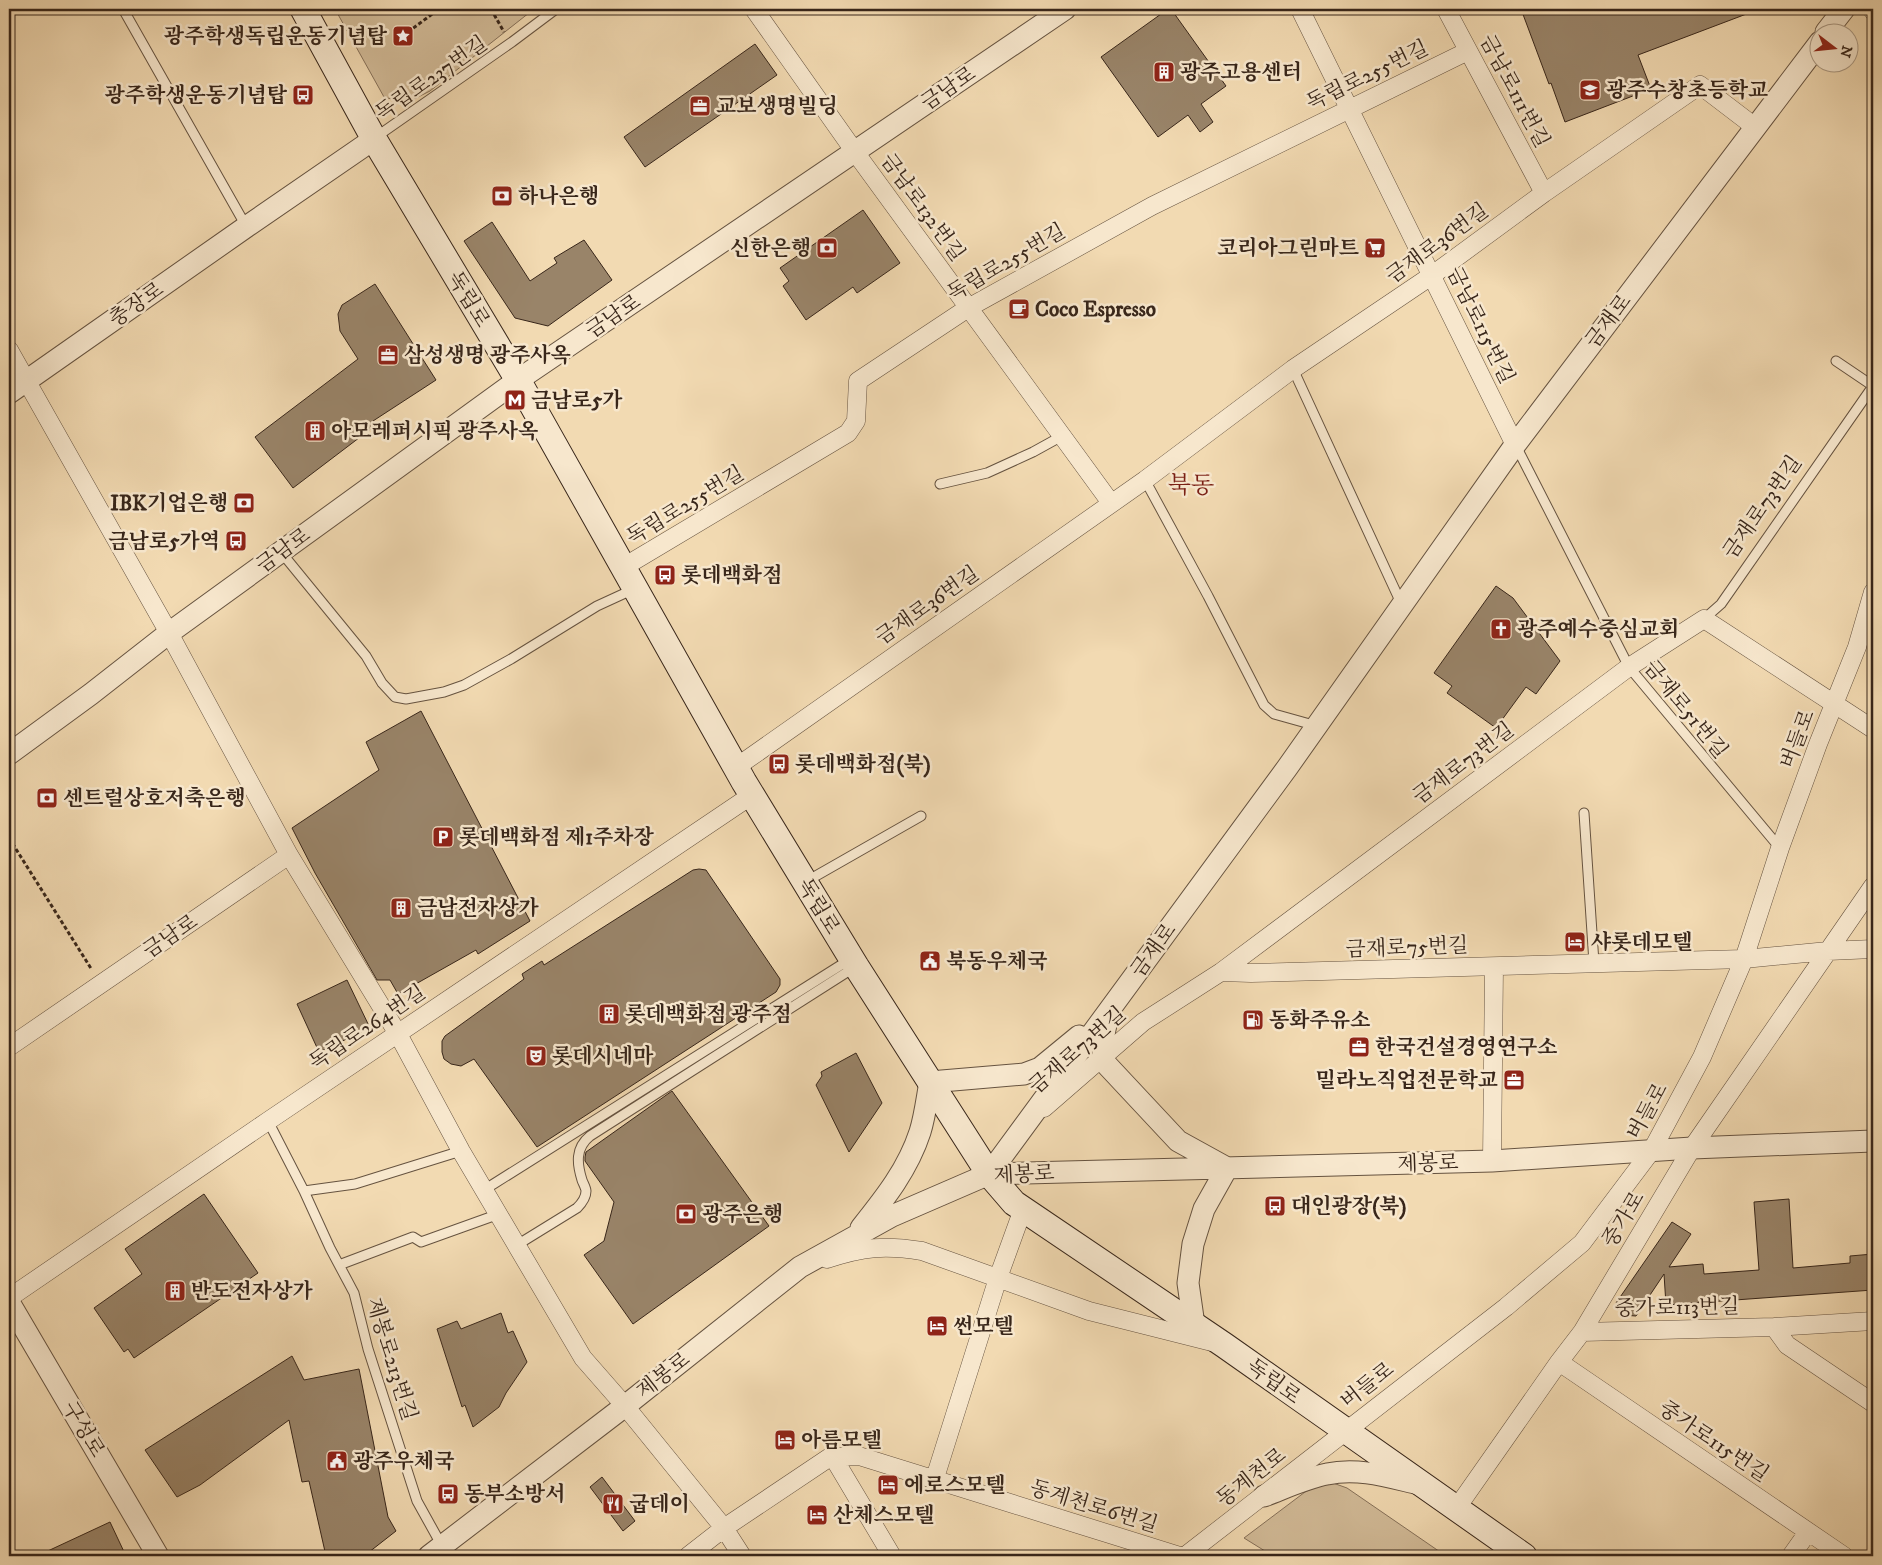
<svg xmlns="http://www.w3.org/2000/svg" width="1882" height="1565" viewBox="0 0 1882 1565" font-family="'IM FELL DW Pica','Noto Serif KR',serif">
<rect width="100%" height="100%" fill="#f2dab2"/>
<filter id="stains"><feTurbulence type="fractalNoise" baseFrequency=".004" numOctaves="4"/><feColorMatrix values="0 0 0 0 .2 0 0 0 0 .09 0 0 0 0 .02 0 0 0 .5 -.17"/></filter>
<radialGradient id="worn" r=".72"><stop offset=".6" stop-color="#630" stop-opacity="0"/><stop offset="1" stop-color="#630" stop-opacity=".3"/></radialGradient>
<!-- green -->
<path fill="#d2bb98" stroke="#857059" d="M335,9H534L430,91L406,103L384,97Z
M1333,1483L1347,1488L1446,1556H1273L1244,1538L1305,1492L1315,1487Z"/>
<!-- building -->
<path fill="#998469" stroke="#38261a" d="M1168,9H1171L1226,86L1201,104L1213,122L1200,132L1188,115L1158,137L1101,57Z
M1521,9H1756L1757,10L1638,55L1651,89L1565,122L1551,83L1549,84Z
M755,44L777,75L645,167L624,137Z
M863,210L900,263L857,293L853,287L806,320L783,286L789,281L780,268Z
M492,222L530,281L557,263L554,258L584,240L612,280L548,326L515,318L464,241Z
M375,284L436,380L373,421L376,425L293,488L255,437L358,359L340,331L338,314L342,305Z
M1496,586L1513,598L1560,661L1536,694L1526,687L1496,728L1447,693L1452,686L1434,673Z
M421,711L530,921L478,954L476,950L398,994L390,980H377L315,873L292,828L379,770L366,742Z
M699,869L706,870L708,873L780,979V985L776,992L537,1147L474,1059L461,1066L451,1064L444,1059L442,1052V1041L445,1036L524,979L522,974L542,961L544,965L693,870Z
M347,980L370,1028L319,1052L297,1004Z
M856,1053L882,1103L849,1152L816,1085L822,1076L821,1072Z
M672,1091L769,1226L633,1324L584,1255L604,1241L614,1202L585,1161V1157L586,1152Z
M204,1194L258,1273L134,1358L128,1349L124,1352L94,1308L142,1274L125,1249Z
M1789,1199L1793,1268L1850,1263V1256L1873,1254V1290L1666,1305L1664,1274L1636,1316L1622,1315L1616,1303L1672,1222L1691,1234L1669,1267L1703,1264L1704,1274L1759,1270L1754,1202Z
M501,1313L508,1333L513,1331L527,1362L506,1393L499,1407L473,1427L465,1405L462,1407L437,1329L457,1321L461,1329Z
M292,1356L304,1380L359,1369L388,1517L396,1531L364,1556H326L309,1481L302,1482L289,1420L200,1485L177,1497L145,1450Z
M602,1477L635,1521L623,1531L590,1487Z
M110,1522L126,1556H37Z"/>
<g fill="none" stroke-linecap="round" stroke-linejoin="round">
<!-- service casing -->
<g stroke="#665340" stroke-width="11">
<path id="service" d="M123,9L246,226
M376,137L512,42L556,9
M1836,361L1873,386
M1293,369L1401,603
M1516,446L1629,667L1780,848
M1145,480L1208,596L1264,705L1274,714L1317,726
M940,484L987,473L1033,452L1062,436
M281,552L366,656L382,683L395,697L406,699L444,692L464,685L511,659L597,606L634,589
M1704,619L1721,604L1873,386
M1584,813L1594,963
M807,881L921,816
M268,1121L304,1191L330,1248L354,1293L368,1349L417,1501L442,1546
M484,1190L849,960
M304,1191L355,1184L461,1151
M517,1245L577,1208C581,1204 586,1198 586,1191C586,1188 583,1183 582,1180C577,1164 575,1148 590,1136L855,967
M339,1265L413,1237L421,1242L499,1214"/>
</g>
<!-- minor casing -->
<g stroke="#665340" stroke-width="19">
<path id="minor" d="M754,9L855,152L1111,503
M1300,9L1515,445
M1446,9L1544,193
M1872,9L1873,11
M9,350L169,633L289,855L398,1034L461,1151L583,1358L625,1406L724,1528L742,1556
M622,568L848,433L856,421L858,381L968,308L1152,206L1468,51
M735,768L1145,480L1293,369L1431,276L1544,193L1700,85L1755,127
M1221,972L1251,973L1744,959L1828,951L1873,949
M9,1047L289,855
M1044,1108L1143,1022L1221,972L1629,667L1704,619L1873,729
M1492,1161L1494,967
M827,1259C863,1247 885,1245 922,1251L1089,1311L1212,1342
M9,1298L268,1121L752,795
M1774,1327L1787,1345L1873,1403
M1582,1332L1774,1327L1873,1321
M1559,1362L1844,1556
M833,1457L892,1556
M934,1481L998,1278L1023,1209
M1456,1509L1559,1362L1582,1332L1692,1148L1873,886
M688,1556L724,1528L830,1457L859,1456L1180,1556
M1185,1556L1506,1307L1582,1243L1652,1150L1702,1057L1744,959L1780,848L1818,744L1857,647L1873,592
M1791,1556L1808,1532"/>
</g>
<!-- tertiary casing -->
<g stroke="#665340" stroke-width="23">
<path id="tertiary" d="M1826,32L1844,9
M9,393L246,227L374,139
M9,754L91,694L169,633L518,380L1065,9
M1108,1015C1105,1031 1099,1048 1106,1064L1178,1141L1227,1168L1204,1209L1193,1244L1188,1283L1194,1325
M989,1174L1287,768L1515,445L1820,42
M861,1228C885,1198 908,1169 920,1132C925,1116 927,1098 930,1082L1024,1074L1040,1068L1079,1036
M9,1302L158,1556
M1264,1496C1285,1488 1306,1478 1327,1474C1358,1467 1389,1477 1419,1484
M429,1556L625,1406L800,1267L892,1216L989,1174L1492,1161L1692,1148L1873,1141"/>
</g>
<!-- secondary casing -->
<g stroke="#38261a" stroke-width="27">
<path id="secondary" d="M303,9L374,139L518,380L744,782L856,966L989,1174L1014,1203L1224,1345L1524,1556"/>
</g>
<!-- path -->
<path stroke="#38261a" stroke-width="3" stroke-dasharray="4 2.5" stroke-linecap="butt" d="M491,9L504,32
M408,32L439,9
M9,838L92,970"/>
<!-- service -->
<use href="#service" stroke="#f7e7cd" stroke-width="9"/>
<!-- minor -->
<use href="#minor" stroke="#f7e7cd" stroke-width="18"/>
<!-- tertiary -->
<use href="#tertiary" stroke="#f7e7cd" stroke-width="21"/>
<!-- secondary -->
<use href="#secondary" stroke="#f7e7cd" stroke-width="25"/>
</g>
<!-- icons -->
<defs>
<g id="sight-square" transform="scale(1.125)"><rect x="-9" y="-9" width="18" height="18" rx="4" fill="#8f2418" stroke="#f7e7cd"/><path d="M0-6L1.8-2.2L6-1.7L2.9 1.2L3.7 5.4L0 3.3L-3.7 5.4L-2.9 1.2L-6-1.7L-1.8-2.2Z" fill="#fff"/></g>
<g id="building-square" transform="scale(1.125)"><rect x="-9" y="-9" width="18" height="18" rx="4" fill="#8f2418" stroke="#f7e7cd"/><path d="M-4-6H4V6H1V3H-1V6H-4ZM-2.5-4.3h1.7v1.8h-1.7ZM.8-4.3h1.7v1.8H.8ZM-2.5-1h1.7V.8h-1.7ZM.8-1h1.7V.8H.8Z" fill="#fff"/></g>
<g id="school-square" transform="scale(1.125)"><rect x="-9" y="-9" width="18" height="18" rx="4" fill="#8f2418" stroke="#f7e7cd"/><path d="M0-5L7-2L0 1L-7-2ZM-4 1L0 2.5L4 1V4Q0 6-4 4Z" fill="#fff"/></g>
<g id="bus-square" transform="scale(1.125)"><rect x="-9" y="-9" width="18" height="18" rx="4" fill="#8f2418" stroke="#f7e7cd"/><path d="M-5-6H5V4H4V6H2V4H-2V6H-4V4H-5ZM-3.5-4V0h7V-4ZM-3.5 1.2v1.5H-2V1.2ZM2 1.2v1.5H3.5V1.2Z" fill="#fff"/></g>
<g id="office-square" transform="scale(1.125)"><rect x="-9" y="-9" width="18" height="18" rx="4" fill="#8f2418" stroke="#f7e7cd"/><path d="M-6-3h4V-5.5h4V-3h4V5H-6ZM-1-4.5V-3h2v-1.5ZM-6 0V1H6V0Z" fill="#fff"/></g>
<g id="bank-square" transform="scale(1.125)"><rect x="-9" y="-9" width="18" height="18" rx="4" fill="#8f2418" stroke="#f7e7cd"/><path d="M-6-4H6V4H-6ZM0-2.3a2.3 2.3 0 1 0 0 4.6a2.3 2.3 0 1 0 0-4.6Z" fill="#fff"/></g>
<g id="supermarket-square" transform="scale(1.125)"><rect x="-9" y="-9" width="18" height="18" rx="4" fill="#8f2418" stroke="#f7e7cd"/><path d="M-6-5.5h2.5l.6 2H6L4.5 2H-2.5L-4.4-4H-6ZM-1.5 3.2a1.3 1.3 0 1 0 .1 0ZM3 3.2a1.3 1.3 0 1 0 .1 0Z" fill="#fff"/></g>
<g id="cafe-square" transform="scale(1.125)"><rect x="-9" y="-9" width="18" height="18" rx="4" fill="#8f2418" stroke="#f7e7cd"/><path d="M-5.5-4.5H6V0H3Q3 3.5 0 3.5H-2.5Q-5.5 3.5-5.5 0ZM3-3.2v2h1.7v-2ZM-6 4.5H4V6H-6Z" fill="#fff"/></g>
<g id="metro-square" transform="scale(1.125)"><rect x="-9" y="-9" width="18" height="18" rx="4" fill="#8f2418" stroke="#f7e7cd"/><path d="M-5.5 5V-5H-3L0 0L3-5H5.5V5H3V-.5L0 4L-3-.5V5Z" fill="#fff"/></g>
<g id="church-square" transform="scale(1.125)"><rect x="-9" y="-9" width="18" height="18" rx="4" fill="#8f2418" stroke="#f7e7cd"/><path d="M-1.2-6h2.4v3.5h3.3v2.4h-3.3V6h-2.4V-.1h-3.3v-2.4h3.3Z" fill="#fff"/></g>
<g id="parking-square" transform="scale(1.125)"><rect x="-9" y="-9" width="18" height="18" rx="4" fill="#8f2418" stroke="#f7e7cd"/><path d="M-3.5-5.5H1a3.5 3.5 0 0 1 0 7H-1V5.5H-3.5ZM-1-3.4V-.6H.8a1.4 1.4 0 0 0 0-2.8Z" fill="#fff"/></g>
<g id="hotel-square" transform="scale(1.125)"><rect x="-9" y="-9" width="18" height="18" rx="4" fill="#8f2418" stroke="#f7e7cd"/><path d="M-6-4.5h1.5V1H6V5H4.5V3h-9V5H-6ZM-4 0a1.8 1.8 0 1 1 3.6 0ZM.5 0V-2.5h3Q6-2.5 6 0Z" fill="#fff"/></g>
<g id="civic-square" transform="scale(1.125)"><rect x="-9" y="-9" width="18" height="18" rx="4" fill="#8f2418" stroke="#f7e7cd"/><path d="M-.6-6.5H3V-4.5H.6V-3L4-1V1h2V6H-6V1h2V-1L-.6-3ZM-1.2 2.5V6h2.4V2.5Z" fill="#fff"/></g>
<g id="fuel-square" transform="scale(1.125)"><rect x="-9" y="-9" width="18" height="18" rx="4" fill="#8f2418" stroke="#f7e7cd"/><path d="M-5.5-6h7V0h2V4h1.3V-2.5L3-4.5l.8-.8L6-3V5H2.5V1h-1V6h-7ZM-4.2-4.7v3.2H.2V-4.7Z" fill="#fff"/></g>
<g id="theatre-square" transform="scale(1.125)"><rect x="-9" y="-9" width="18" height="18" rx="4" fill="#8f2418" stroke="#f7e7cd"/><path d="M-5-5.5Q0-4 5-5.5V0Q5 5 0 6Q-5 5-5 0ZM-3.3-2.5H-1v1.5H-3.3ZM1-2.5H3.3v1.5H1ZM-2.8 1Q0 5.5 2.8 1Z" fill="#fff"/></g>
<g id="restaurant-square" transform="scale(1.125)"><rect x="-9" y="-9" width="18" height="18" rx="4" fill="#8f2418" stroke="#f7e7cd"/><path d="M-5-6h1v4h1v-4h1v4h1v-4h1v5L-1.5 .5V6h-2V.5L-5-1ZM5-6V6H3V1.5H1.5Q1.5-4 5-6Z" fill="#fff"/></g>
</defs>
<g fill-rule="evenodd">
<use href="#sight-square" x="403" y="36"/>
<use href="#building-square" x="1164" y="72"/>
<use href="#school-square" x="1590" y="90"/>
<use href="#bus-square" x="303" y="95"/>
<use href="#office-square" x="700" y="106"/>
<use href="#bank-square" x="502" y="196"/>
<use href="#bank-square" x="827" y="248"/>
<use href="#supermarket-square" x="1375" y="248"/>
<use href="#cafe-square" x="1019" y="309"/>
<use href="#office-square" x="388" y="355"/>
<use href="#metro-square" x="515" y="400"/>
<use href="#building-square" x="315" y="431"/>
<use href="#bank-square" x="244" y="503"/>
<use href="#bus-square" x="236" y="541"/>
<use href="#bus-square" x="665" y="575"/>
<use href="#church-square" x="1501" y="629"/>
<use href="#bus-square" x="779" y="764"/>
<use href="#bank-square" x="47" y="798"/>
<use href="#parking-square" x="443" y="837"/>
<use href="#building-square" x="401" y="908"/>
<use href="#hotel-square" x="1575" y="942"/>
<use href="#civic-square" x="930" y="961"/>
<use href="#building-square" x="609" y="1014"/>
<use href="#fuel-square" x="1253" y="1020"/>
<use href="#office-square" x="1359" y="1047"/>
<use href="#theatre-square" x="536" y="1056"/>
<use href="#office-square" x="1514" y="1080"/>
<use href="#bus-square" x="1275" y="1206"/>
<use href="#bank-square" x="686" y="1214"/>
<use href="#building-square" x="175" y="1291"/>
<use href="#hotel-square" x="937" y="1326"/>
<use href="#hotel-square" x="785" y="1440"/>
<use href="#civic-square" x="337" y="1461"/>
<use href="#hotel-square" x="888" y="1485"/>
<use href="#bus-square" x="448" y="1494"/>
<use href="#restaurant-square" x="613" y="1504"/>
<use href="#hotel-square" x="817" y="1515"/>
</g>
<g text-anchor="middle" stroke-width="5" stroke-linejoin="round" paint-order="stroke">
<!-- poi labels -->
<g font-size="21" font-weight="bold" fill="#38261a" stroke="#f7e7cd" text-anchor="start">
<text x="387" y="43" text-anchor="end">광주학생독립운동기념탑</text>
<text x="1180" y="79">광주고용센터</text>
<text x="1606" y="97">광주수창초등학교</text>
<text x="287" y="102" text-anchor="end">광주학생운동기념탑</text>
<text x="716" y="113">교보생명빌딩</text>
<text x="518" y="203">하나은행</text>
<text x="811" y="255" text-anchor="end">신한은행</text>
<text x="1359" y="255" text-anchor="end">코리아그린마트</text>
<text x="1035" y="316">Coco Espresso</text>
<text x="404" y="362">삼성생명 광주사옥</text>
<text x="531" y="407">금남로5가</text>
<text x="331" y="438">아모레퍼시픽 광주사옥</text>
<text x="228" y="510" text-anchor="end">IBK기업은행</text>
<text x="220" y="548" text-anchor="end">금남로5가역</text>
<text x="681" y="582">롯데백화점</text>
<text x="1517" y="636">광주예수중심교회</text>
<text x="795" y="771">롯데백화점(북)</text>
<text x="63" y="805">센트럴상호저축은행</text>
<text x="459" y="844">롯데백화점 제1주차장</text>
<text x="417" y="915">금남전자상가</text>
<text x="1591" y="949">샤롯데모텔</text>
<text x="946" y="968">북동우체국</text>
<text x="625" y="1021">롯데백화점 광주점</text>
<text x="1269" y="1027">동화주유소</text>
<text x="1375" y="1054">한국건설경영연구소</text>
<text x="552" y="1063">롯데시네마</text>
<text x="1498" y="1087" text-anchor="end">밀라노직업전문학교</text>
<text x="1291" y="1213">대인광장(북)</text>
<text x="702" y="1221">광주은행</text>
<text x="191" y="1298">반도전자상가</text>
<text x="953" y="1333">썬모텔</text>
<text x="801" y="1447">아름모텔</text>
<text x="353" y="1468">광주우체국</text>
<text x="904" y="1492">에로스모텔</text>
<text x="464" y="1501">동부소방서</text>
<text x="629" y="1511">굽데이</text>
<text x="833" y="1522">산체스모텔</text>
</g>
<!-- street labels -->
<g font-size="21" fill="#38261a" stroke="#f7e7cd">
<text transform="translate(1367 75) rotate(-26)" y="7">독립로255번길</text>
<text transform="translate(431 78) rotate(-35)" y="7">독립로237번길</text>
<text transform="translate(948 88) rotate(-34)" y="7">금남로</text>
<text transform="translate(1515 91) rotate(62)" y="7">금남로111번길</text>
<text transform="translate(923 207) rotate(54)" y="7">금남로132번길</text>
<text transform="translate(1437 243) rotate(-36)" y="7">금재로36번길</text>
<text transform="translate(1006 262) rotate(-30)" y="7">독립로255번길</text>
<text transform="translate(469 299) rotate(59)" y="7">독립로</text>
<text transform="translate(136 304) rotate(-35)" y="7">충장로</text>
<text transform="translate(613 316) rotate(-34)" y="7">금남로</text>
<text transform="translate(1608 321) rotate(-53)" y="7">금재로</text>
<text transform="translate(1481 325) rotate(64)" y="7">금남로115번길</text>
<text transform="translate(685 505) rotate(-31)" y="7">독립로255번길</text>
<text transform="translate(1762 507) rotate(-55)" y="7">금재로73번길</text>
<text transform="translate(283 550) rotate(-36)" y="7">금남로</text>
<text transform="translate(927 605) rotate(-35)" y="7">금재로36번길</text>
<text transform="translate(1686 709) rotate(51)" y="7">금재로51번길</text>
<text transform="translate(1797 739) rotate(-69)" y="7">버들로</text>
<text transform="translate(1463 763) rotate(-37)" y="7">금재로73번길</text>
<text transform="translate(819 906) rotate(59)" y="7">독립로</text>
<text transform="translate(170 936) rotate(-34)" y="7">금남로</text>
<text transform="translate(1407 947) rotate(-2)" y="7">금재로75번길</text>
<text transform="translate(1153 950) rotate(-54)" y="7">금재로</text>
<text transform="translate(367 1027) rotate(-34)" y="7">독립로264번길</text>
<text transform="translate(1077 1050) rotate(-41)" y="7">금재로73번길</text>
<text transform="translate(1647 1111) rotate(-61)" y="7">버들로</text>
<text transform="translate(1428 1163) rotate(-2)" y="7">제봉로</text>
<text transform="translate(1024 1174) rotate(-3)" y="7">제봉로</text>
<text transform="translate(1623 1219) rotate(-59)" y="7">중가로</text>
<text transform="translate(1677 1307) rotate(-1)" y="7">중가로113번길</text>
<text transform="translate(392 1359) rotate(73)" y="7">제봉로213번길</text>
<text transform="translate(663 1375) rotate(-38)" y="7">제봉로</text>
<text transform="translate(1274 1381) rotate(36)" y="7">독립로</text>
<text transform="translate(1367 1385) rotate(-38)" y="7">버들로</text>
<text transform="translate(84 1429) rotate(59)" y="7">구성로</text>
<text transform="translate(1714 1441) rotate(34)" y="7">중가로115번길</text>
<text transform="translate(1251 1477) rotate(-38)" y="7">동계천로</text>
<text transform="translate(1094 1506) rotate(17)" y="7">동계천로6번길</text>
</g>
<!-- quarter labels -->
<g font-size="24" fill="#7a1f14" stroke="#f7e7cd">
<text x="1191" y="493">북동</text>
</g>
</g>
<!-- margin -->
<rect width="1882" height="1565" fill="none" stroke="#f2dab2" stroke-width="30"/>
<rect x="10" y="10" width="1862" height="1545" fill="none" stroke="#38261a" stroke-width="2.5"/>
<rect x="15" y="15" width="1852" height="1535" fill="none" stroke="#38261a"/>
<!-- north arrow -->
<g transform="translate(1834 48) rotate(106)"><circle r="24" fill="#f7e7cd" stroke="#ab9a85"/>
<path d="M0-4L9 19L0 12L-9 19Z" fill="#8f2418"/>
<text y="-8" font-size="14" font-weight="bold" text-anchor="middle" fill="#38261a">N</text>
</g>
<rect width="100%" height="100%" filter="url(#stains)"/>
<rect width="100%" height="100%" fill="url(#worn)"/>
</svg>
